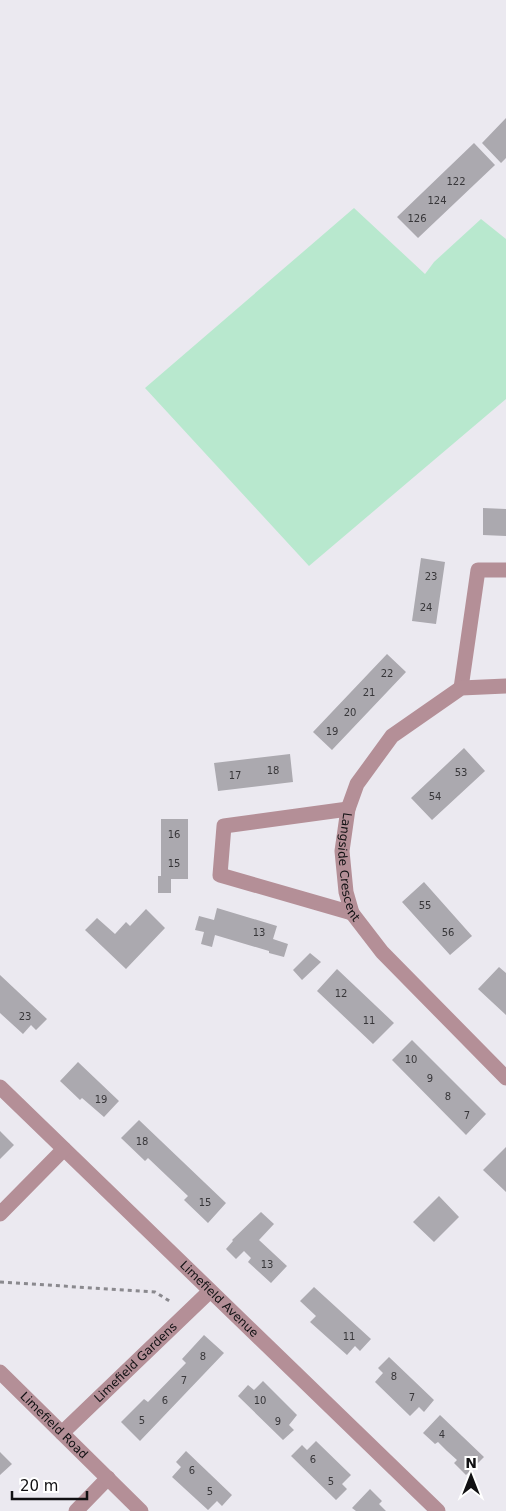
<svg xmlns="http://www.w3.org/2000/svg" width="506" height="1511" viewBox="0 0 506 1511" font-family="'DejaVu Sans',sans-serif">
<rect width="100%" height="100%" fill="#ebe9f0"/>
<!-- green -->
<path fill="#b8e8ce" d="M354,208L425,274L434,262L481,219L506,239V399L309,566L145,388Z"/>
<!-- building -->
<path fill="#aba9af" d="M506,118V158L501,163L482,143Z
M474,143L495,165L418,238L397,217Z
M483,508L506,509V536L483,535Z
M421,558L445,562L436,624L412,621Z
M387,654L406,672L332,750L313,732Z
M464,748L485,771L432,820L411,798Z
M290,754L293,782L218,791L214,763Z
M161,819H188V879H171V893H158V876H161Z
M424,882L472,936L450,955L402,902Z
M217,908L277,926L273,939L288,944L284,957L269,953V951L215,935L212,947L201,944L204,932L195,930L199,916L214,920Z
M146,909L165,928L126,969L85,930L97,918L115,934L126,922L130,926Z
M310,953L321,962L302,980L293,970Z
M499,967L506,973V1015L478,989Z
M337,969L394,1023L373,1044L317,991Z
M0,975L47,1019L36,1030L31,1025L23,1034L0,1013Z
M412,1040L486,1114L466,1135L392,1060Z
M78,1062L119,1101L104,1117L82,1098L80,1100L60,1081Z
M139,1120L226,1203L208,1223L184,1200L188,1196L148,1158L145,1161L121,1138Z
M0,1131L14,1145L0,1159Z
M506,1147V1192L483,1170Z
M439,1196L459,1217L434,1242L413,1222Z
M261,1212L274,1224L259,1240L287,1266L271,1283L248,1262L251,1258L244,1251L236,1259L226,1249L233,1241L232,1240Z
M314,1287L371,1339L360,1351L355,1346L347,1355L310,1322L316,1316L300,1301Z
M204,1335L224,1353L140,1441L121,1422L144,1399L148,1402L186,1363L182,1359Z
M389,1357L434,1400L424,1412L419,1407L410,1416L375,1382L383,1373L378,1368Z
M263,1381L297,1415L289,1425L294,1430L283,1440L238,1396L248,1385L254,1390Z
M440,1415L484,1457L466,1475L454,1463L457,1460L447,1451L438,1442L435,1444L423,1433Z
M316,1441L351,1475L342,1484L347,1489L336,1500L291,1456L302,1445L307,1450Z
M186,1451L232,1495L222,1506L217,1501L208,1510L172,1477L181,1467L176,1462Z
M0,1452L12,1464L0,1475Z
M370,1489L382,1501L379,1504L386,1511H356L352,1508Z"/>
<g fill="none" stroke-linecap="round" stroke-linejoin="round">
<!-- path -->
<path stroke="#8a898e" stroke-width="3" stroke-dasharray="4 4" stroke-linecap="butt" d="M0,1282L155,1292L171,1302"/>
<!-- lane -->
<path stroke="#b48f97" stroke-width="15" d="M461,688L478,570H506
M348,809L224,826L220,875L352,913
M76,1511L108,1478"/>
<!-- street -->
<g stroke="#b48f97" stroke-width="15">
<path id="s1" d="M506,686L461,688L392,736L357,784L348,809L342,851L346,892L352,913L382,952L506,1078"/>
<path id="s2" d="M0,1087L438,1511"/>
<path d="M0,1214L64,1149"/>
<path id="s3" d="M0,1372L141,1511"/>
<path id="s4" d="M62,1433L210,1291"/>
</g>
</g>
<g text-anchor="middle" stroke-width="4" stroke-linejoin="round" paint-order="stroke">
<!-- number labels -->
<g font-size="10" fill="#38373a">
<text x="456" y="185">122</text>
<text x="437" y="204">124</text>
<text x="417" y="222">126</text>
<text x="431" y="580">23</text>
<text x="426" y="611">24</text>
<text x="387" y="677">22</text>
<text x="369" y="696">21</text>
<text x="350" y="716">20</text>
<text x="332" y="735">19</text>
<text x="273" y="774">18</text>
<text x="461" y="776">53</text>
<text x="235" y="779">17</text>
<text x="435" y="800">54</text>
<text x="174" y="838">16</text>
<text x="174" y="867">15</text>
<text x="425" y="909">55</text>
<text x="259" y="936">13</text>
<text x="448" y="936">56</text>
<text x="341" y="997">12</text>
<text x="25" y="1020">23</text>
<text x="369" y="1024">11</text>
<text x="411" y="1063">10</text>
<text x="430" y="1082">9</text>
<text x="448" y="1100">8</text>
<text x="101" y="1103">19</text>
<text x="467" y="1119">7</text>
<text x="142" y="1145">18</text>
<text x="205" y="1206">15</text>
<text x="267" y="1268">13</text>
<text x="349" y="1340">11</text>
<text x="203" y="1360">8</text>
<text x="394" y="1380">8</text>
<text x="184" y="1384">7</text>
<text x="412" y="1401">7</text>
<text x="165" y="1404">6</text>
<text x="260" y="1404">10</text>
<text x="142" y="1424">5</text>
<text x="278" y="1425">9</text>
<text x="442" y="1438">4</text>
<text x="313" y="1463">6</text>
<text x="192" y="1474">6</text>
<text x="331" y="1485">5</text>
<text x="210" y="1495">5</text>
</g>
<!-- street labels -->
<g font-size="12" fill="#111113" stroke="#fff">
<text dy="4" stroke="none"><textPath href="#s1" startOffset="274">Langside Crescent</textPath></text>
<text dy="4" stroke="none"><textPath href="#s2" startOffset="305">Limefield Avenue</textPath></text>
<text dy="4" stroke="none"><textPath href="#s4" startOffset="102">Limefield Gardens</textPath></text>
<text dy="4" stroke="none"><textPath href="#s3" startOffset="76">Limefield Road</textPath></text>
</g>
</g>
<!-- north arrow -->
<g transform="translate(471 1476)" stroke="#ffffff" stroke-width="4" paint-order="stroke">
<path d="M0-4L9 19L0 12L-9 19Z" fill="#111113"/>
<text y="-8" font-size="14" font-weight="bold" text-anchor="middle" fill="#111113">N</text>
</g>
<!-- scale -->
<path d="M12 1491v8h75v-8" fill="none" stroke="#111113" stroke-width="2.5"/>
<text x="20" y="1491" font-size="15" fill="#111113" stroke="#ffffff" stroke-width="4" paint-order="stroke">20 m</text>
</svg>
